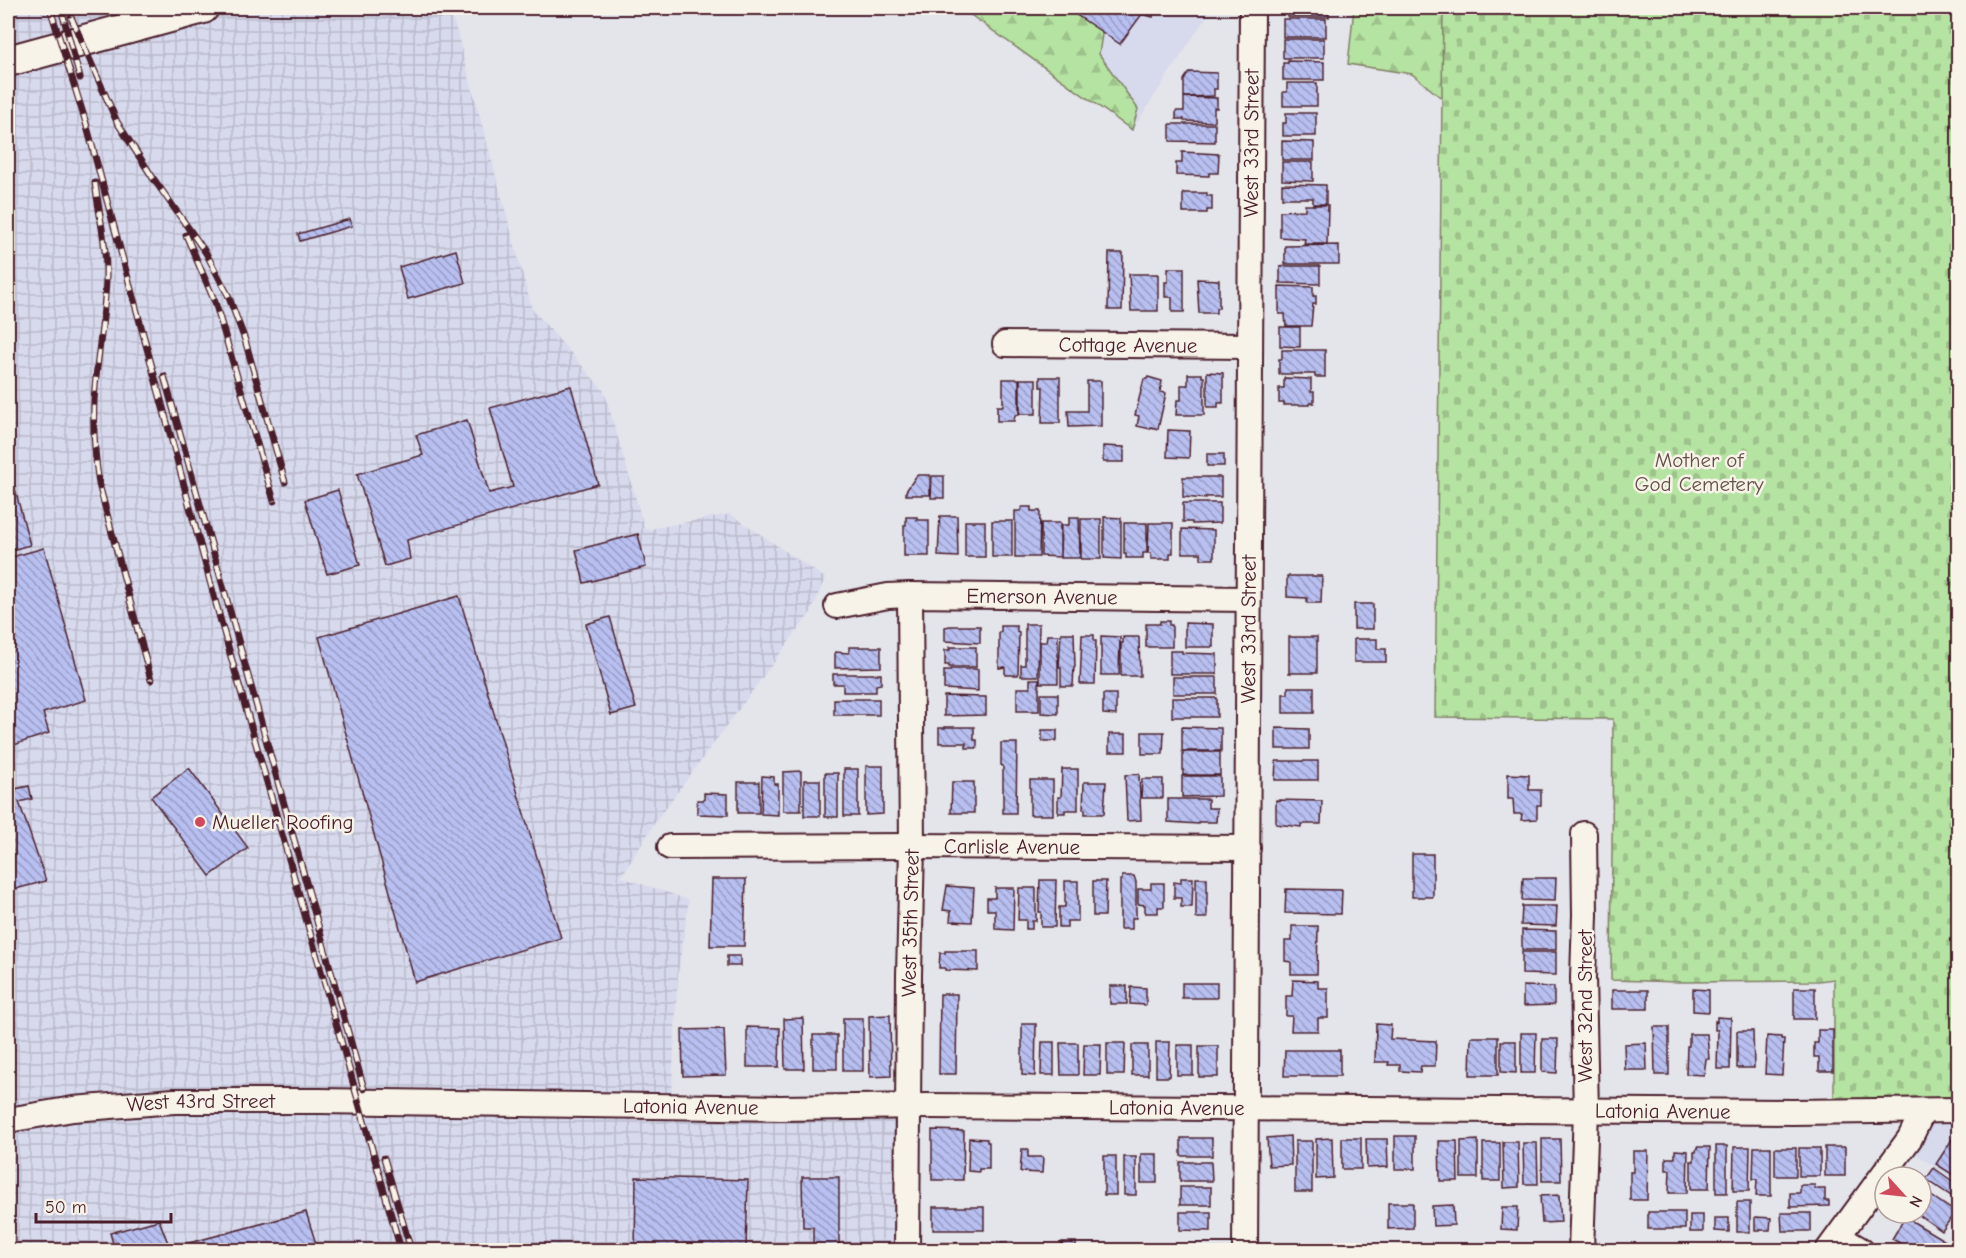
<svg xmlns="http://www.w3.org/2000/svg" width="1966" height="1258" viewBox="0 0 1966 1258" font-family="'Comic Neue',sans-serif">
<defs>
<pattern id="industrial-grid" width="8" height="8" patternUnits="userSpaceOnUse" patternTransform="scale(1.5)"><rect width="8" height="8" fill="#d7d9ed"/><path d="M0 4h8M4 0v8" fill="none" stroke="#babacb"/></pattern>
<pattern id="forest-firs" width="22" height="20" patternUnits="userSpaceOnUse" patternTransform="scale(1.5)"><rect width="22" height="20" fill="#b5e3a1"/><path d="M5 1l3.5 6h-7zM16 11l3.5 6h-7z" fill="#9dc28b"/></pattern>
<pattern id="cemetery-stones" width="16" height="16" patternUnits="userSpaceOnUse" patternTransform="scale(1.5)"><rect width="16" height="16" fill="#b5e3a1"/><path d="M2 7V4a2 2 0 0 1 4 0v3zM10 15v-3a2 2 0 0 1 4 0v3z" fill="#9dc28b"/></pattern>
<pattern id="building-back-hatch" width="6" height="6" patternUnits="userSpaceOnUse" patternTransform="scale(1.5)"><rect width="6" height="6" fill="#b8c0f1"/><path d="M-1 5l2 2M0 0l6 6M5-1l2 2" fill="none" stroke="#989bc3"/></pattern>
</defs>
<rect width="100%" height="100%" fill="#e4e4eb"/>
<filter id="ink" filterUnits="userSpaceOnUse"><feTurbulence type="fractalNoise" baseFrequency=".0167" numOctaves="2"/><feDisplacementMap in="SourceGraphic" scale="12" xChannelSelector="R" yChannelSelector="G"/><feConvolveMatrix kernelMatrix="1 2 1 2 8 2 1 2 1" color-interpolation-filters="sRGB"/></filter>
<g filter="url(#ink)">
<!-- built -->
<path fill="#d7d9ed" d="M1106,8H1212L1132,130L1138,109L1099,54Z
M1958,1110V1182L1904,1146L1923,1111Z"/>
<!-- industrial -->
<path fill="url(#industrial-grid)" d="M8,8H445L455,25L532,309L604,391L645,530L730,514L825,578L811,612L656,821L621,877L689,900L678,973L671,1105L908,1107L907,1250H8Z"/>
<!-- forest -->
<path fill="url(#forest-firs)" stroke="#808166" stroke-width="1.5" d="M961,8H1106L1099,54L1138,109L1132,130Z
M1354,8H1488L1461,114L1412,74L1348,64Z"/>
<!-- cemetery -->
<path fill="url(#cemetery-stones)" stroke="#808166" stroke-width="1.5" d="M1443,8H1958V1110L1834,1112V979L1818,981L1681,982L1611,980L1613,719L1435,717Z"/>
<!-- building -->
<path fill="url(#building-back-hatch)" stroke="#4a1f2b" stroke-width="1.5" d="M1066,8H1155L1153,17L1142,14L1120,44Z
M1288,8H1329V17H1288Z
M1283,19H1326V37H1283Z
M1283,39H1324V58H1283Z
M1288,61L1324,62V80H1283V63H1288Z
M1189,72L1217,73V89H1214V96L1184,97V80Z
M1287,83H1317V106H1283V92H1287Z
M1184,97L1217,98V108H1214V122L1184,121V119H1176V111H1184Z
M1286,113H1316V136H1283V123H1286Z
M1170,124H1215V142L1170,141Z
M1282,141L1314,142V160H1282Z
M1182,152L1219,154L1218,173H1209V176L1176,175V163H1182Z
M1282,162H1313V181L1282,180Z
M1282,184L1326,185V204H1313V198H1282Z
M1183,193H1207V196H1212V210H1207V213H1183Z
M1305,205H1328L1327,244H1304L1305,239L1280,237V211L1305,210Z
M350,219L352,226L300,241L298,234Z
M1339,245V264H1285V246Z
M456,250L465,283L408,299L399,267Z
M1109,253H1123L1122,310H1108Z
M1286,266H1320V284L1280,283V267Z
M1168,268H1184V312H1172V297H1165V282H1168Z
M1129,274H1158V311H1131Z
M1197,279L1219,280V308H1216V313H1199Z
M1279,286L1313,287V296H1316V304H1313L1311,326H1286L1285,314H1279Z
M1280,327H1300V347L1280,346Z
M1282,350H1325V377H1315V374H1279V359H1282Z
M1207,372L1223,373V403H1218V407H1207Z
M1188,374H1202V377H1204V415H1176L1177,400H1181V385H1188Z
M1040,377H1060V423H1042L1043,387H1040Z
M1148,377L1162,381L1160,392L1166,393L1158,429L1151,427L1150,429L1137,426L1139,416L1135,415L1144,379H1147Z
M1284,378L1311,379V392H1314V403H1310V405H1284V403H1279V388H1284Z
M1003,379H1019V415H1015L1014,421H997V406H1003Z
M1020,379H1036V414H1020Z
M1087,381H1101V426L1069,427L1068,411H1087Z
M571,386L598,484L407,540L410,559L385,566L357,474L423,455L416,435L467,420L489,493L513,487L490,408Z
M1168,430L1190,431L1189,458L1167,457Z
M1103,446L1124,447V462H1103Z
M1207,454H1224V466H1207Z
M8,463L30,545L8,551Z
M917,475H930V495H906V491Z
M932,476H944V498H931Z
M1183,477H1221V497H1205L1206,499L1183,497Z
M338,490L360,565L327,574L305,500Z
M1183,503H1220V523L1192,524V522H1183Z
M1022,507H1031V511H1040L1039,557H1015V511H1021Z
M940,516H957L958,557L938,556Z
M906,517H917V520H929V556H904V525H906Z
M1069,517H1079L1080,558H1060L1061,525H1069Z
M1104,517L1121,518V559L1104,558Z
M1081,519H1101V559H1081Z
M965,521H985V557H965Z
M992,521H1012V557H992Z
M1041,523H1060V557L1041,556Z
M1124,523H1147V553H1143V558H1126V553H1124Z
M1149,523H1173V553H1170V559H1151V553H1148Z
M1182,529L1214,530V559H1201V553H1182Z
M638,534L646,567L584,583L576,550Z
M44,548L86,700L43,713L49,733L8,747V558Z
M1287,576H1322L1321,603H1307V598L1287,597Z
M459,596L561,938L415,982L319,637Z
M1354,604H1373V629H1354Z
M610,617L636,708L611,715L586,624Z
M1160,621H1169V625H1172V647H1146V624H1160Z
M1185,623L1213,624V647H1185Z
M1025,624H1039L1038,676H1021V665H1025Z
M950,626H980V643L945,641V627Z
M1001,626H1017V632L1019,633L1018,675H1005V667L999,668V632H1001Z
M1061,633H1074L1075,667H1074L1073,686H1061V667H1059Z
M1047,635H1058V683H1040V642H1046Z
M1082,635H1094V641H1096L1095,684H1080Z
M1101,636L1120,637L1119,675H1101Z
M1123,637H1139L1140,676H1121V643H1123Z
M1289,637H1317V673H1289Z
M1354,639H1377V649H1386V662H1354Z
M849,647H881V667L835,668V652L849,653Z
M949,647H976V667H949V665H945V650H950Z
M1170,651H1182V653L1217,654V674H1170Z
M950,669H978V691L944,689V671H950Z
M833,674H881V684L876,685V692H843V684H833Z
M1173,677H1217V694H1173Z
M1030,679H1039V711H1017V688H1030Z
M1288,687H1314V713H1283V694H1288Z
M1041,694H1058V714L1041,713Z
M1103,694H1116V715L1103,714Z
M944,696L986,697V715L944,716Z
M1172,698H1217V717H1172Z
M834,699H879V715H834Z
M945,727H974V740H977V748H966V743H939V728H945Z
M1182,727L1221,728V751H1182Z
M1276,728L1309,729V749H1276Z
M1042,730H1057V741H1042Z
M1142,732H1164L1163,754H1142Z
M1109,734H1126V752H1109Z
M1001,743H1017L1016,813H1003V766L1001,765Z
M1183,752H1220V775H1183Z
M8,761L15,789L29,786L32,799L19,802L46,881L8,891Z
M1276,761H1318V780H1275Z
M866,766H883V814L866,815Z
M189,768L248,848L210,876L151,797Z
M844,769H858V816H844Z
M1062,769H1078V810H1065V813H1058V797H1061Z
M801,771V811H783V772Z
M825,773H838V817H825Z
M1139,774L1141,820L1127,821L1125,775Z
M1508,774L1529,775V790H1541V805H1537V819L1521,820L1522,814H1514L1513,799H1508Z
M762,776L774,777V784H778V815L761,814Z
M1182,776H1220V796L1182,797Z
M1142,779H1163V798H1141Z
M804,780H820V816H804Z
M1030,780H1053V815H1030Z
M738,782H759V813H738Z
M952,782H974V813H951Z
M1084,782H1106L1104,814H1085V809H1083Z
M704,793L728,794V815L697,814V800H704Z
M1168,799H1208V808H1217L1216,822H1198V824L1168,822Z
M1276,800L1322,801L1321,824H1301V827L1276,824Z
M1412,854H1433V897H1412Z
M1122,876H1134L1136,882V918H1132V929H1120V880H1122Z
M1181,878H1193L1192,907H1181V898H1174V882L1181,883Z
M1196,878H1207V918H1196Z
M1523,878H1556L1555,901L1522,900Z
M712,879H746L744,946H710Z
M1040,880H1056L1055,927H1041V912H1039Z
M1065,881H1078V921H1067V927H1059V907H1065Z
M1093,881H1106L1105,916H1093Z
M1151,883H1164V907H1158V913H1145V905L1138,904V889H1151Z
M947,886L974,888L972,922L950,921L951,911L943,910Z
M995,888H1014L1013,930L995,929V910H987V898H995Z
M1019,888H1036V921H1032V929H1026V920H1018Z
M1286,889L1342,890L1341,914L1285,913Z
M1522,906H1557L1556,926L1521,925Z
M1292,926H1318L1317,974H1291V962L1285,961V941H1292Z
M1522,930L1556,931V950H1522Z
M945,951H978V971L945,970V968H939L940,953H945Z
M1522,952H1556V975L1522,974Z
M727,956H740V966H727Z
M1293,980L1318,981V988H1328V1018H1318V1031H1291L1292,1016H1286V996H1292Z
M1182,983H1217V998H1182Z
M1110,986H1127V1004H1110Z
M1523,986L1554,987V1005L1523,1006Z
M1131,987L1146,988V1005L1130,1004Z
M1794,988H1815V1019H1794Z
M1693,989L1709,990V1012L1693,1011Z
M1612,990H1648V1009H1612Z
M940,994H957L956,1074H939Z
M890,1015L891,1076L870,1077L869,1016Z
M1717,1017L1731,1018L1730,1069H1717L1718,1030H1715V1021L1717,1022Z
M803,1018L804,1069H785L784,1019Z
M843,1018H863V1071H843Z
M1022,1024H1036L1035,1076L1022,1075Z
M1376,1024L1391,1025L1390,1039L1436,1041L1435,1066H1421L1420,1072L1400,1071V1065H1388L1389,1062H1375Z
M747,1027L780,1028L779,1067H747Z
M1654,1027H1669V1075H1655Z
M724,1029L726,1075L683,1076L682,1030Z
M1818,1030H1833V1071H1819V1057H1814V1043H1818Z
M1737,1031H1753L1754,1068H1737Z
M1521,1033H1536L1535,1073H1521Z
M1689,1034H1707L1709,1059H1706L1704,1075L1686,1074L1687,1046H1689Z
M813,1035H837V1069H813Z
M1767,1036L1781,1037V1039H1784L1782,1075L1765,1074Z
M1471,1037H1498V1075H1470Z
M1542,1039H1558L1557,1073L1542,1072Z
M1501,1041H1516V1073L1501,1072Z
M1042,1042H1054V1075H1041Z
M1156,1042H1170L1169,1077H1156Z
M1060,1043H1078V1075H1061Z
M1107,1043H1125L1124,1075H1107Z
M1646,1043L1647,1070H1625L1624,1044Z
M1084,1044H1101L1100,1075H1083Z
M1132,1045H1148V1075H1132Z
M1177,1045H1193V1075H1177Z
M1199,1046H1218V1077H1199Z
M1285,1050H1340V1076H1284Z
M932,1130L964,1131L963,1180H932Z
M1290,1136L1291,1165L1269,1166L1267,1138Z
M1395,1136H1415V1169H1395Z
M969,1138L987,1139V1142H989V1169H979V1172L968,1171Z
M1181,1138H1212V1156H1181Z
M1332,1138L1333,1178L1316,1179V1139Z
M1342,1138H1361V1169H1342Z
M1953,1138H1958V1178L1936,1164Z
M1366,1139H1387L1388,1167L1367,1168Z
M1542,1139H1560L1561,1181H1542Z
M1478,1140V1178H1461V1141Z
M1295,1141H1312V1192H1295Z
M1439,1141H1457L1458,1181H1440Z
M1503,1142H1518L1519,1187L1504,1188Z
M1483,1143H1500V1181H1483Z
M1523,1143H1537L1538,1184H1524Z
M1716,1146H1727V1193H1716Z
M1697,1147H1710L1709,1189H1691V1161H1694V1152H1696Z
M1734,1147H1750L1749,1191H1733Z
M1754,1147H1771V1196H1756L1757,1179H1753Z
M1825,1147H1845V1176H1825Z
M1775,1148H1796V1176H1775Z
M1799,1148H1820V1176H1799Z
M1022,1149H1028V1157H1043L1042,1173L1020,1172Z
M1675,1150L1688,1151L1687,1193H1669L1670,1170H1666V1158H1675Z
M1633,1151H1648L1647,1200H1630V1172H1633Z
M1141,1154H1157V1183H1141Z
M1104,1156H1116V1195H1104Z
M1124,1157H1136V1195H1124Z
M1180,1162H1211L1212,1181H1180Z
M1934,1168L1958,1185L1957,1200L1926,1179Z
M636,1177L748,1180L746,1250H635Z
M802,1177H839V1250H813V1227H803Z
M1800,1185H1815V1189H1825V1201H1829V1206L1790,1207V1193H1800Z
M1180,1187H1211V1205H1180Z
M1924,1191L1955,1212L1942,1231L1916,1213H1921V1194Z
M1559,1195L1561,1222L1542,1223L1540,1196Z
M1737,1202H1750V1232H1737Z
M1388,1203H1413V1228L1388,1229Z
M1453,1205L1454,1225L1433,1226L1432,1206Z
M933,1207H984V1230H933Z
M1502,1207H1518L1517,1230L1501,1229Z
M306,1212L318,1250H115L110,1233L159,1220L170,1248Z
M1180,1212H1211V1231L1180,1230Z
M1648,1212H1685V1229H1648Z
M1781,1213H1811V1231H1782Z
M1690,1215H1703V1232H1690Z
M1755,1217L1771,1218L1770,1230H1755Z
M1905,1217L1947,1242L1942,1250H1912L1892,1239Z
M1715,1218H1729V1232L1715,1231Z
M993,1242H1013V1250H993Z
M1062,1242H1076V1250H1062Z
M939,1243H982V1250H935V1244Z"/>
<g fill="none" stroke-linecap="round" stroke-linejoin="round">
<!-- minor casing -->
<g stroke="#4a1f2b" stroke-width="28">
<g id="minor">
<path id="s1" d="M1005,344L1250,346"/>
<path id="s2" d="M837,606L888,596L910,595L1248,599"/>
<path id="s3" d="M670,847L912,846L1248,848"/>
<path id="s4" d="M8,1120L73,1109L174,1101H320L780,1108L929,1106L1792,1112L1958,1110"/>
<path d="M1839,1237L1861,1250"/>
<path id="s5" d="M907,1250L909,975L912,846L910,595"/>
<path id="s6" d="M1245,1250L1252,8"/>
<path d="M1581,1250L1586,1111L1583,978L1585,915L1584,834"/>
<path d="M1828,1250L1910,1138L1923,1111"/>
</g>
</g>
<!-- major casing -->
<g stroke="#4a1f2b" stroke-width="34">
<path id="major" d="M8,61L203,8"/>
</g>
<!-- minor -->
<use href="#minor" stroke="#f7f3e8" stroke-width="24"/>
<!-- major -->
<use href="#major" stroke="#f7f3e8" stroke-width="30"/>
<!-- rail casing -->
<g stroke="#4a1f2b" stroke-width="7">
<path id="rail" d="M50,8L86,123L221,622L401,1250
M61,8L80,78
M71,17L117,122L153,178L206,253L228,295L245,340L285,482
M95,183C99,214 107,247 106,278C105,320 96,361 94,402C93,429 95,458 99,484L151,680
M186,235L215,302L274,501
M164,376L364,1089
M384,1158L411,1250"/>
</g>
<!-- rail -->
<use href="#rail" stroke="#f7f3e8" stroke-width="4.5" stroke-dasharray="14" stroke-linecap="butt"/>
</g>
</g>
<!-- markers -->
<circle fill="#d1495b" stroke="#f7f3e8" stroke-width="2" cx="200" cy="822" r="6"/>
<g text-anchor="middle" stroke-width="5" stroke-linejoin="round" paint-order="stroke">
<!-- street labels -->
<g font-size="21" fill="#4a1f2b" stroke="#f7f3e8">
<text dy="7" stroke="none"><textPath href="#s6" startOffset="1107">West 33rd Street</textPath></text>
<text dy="7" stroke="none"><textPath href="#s1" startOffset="123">Cottage Avenue</textPath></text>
<text dy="7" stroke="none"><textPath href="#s2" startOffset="206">Emerson Avenue</textPath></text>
<text dy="7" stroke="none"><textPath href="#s6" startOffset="621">West 33rd Street</textPath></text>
<text dy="7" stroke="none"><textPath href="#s3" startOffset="342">Carlisle Avenue</textPath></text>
<text dy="7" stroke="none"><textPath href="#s5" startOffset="327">West 35th Street</textPath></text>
<text transform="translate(1585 1006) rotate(-90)" y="7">West 32nd Street</text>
<text dy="7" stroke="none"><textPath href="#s4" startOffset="194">West 43rd Street</textPath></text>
<text dy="7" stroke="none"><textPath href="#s4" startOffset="684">Latonia Avenue</textPath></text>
<text dy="7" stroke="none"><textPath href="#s4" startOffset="1170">Latonia Avenue</textPath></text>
<text dy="7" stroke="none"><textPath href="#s4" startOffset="1656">Latonia Avenue</textPath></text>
</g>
<!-- park labels -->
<g font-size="21" fill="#655048" stroke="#f7f3e8">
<text x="1699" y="467">Mother of<tspan x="1699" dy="24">God Cemetery</tspan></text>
</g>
<!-- poi labels -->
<g font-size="21" fill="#4a1f2b" stroke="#f7f3e8" text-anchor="start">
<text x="212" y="829">Mueller Roofing</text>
</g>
</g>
<!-- margin -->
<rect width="1966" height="1258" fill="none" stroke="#f7f3e8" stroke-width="30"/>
<rect x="15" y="15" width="1936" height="1228" fill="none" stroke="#4a1f2b" stroke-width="2" filter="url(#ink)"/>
<!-- north arrow -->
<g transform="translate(1903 1195) rotate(117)"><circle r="28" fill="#f7f3e8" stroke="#b29e9c" stroke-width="1.5"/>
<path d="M0-4.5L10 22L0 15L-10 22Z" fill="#d1495b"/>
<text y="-9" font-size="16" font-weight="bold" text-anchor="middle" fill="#4a1f2b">N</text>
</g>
<!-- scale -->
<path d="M36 1213v9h135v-9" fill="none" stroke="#4a1f2b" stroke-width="3"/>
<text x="45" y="1213" font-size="18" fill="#4a1f2b" stroke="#f7f3e8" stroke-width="4.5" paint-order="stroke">50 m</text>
</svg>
